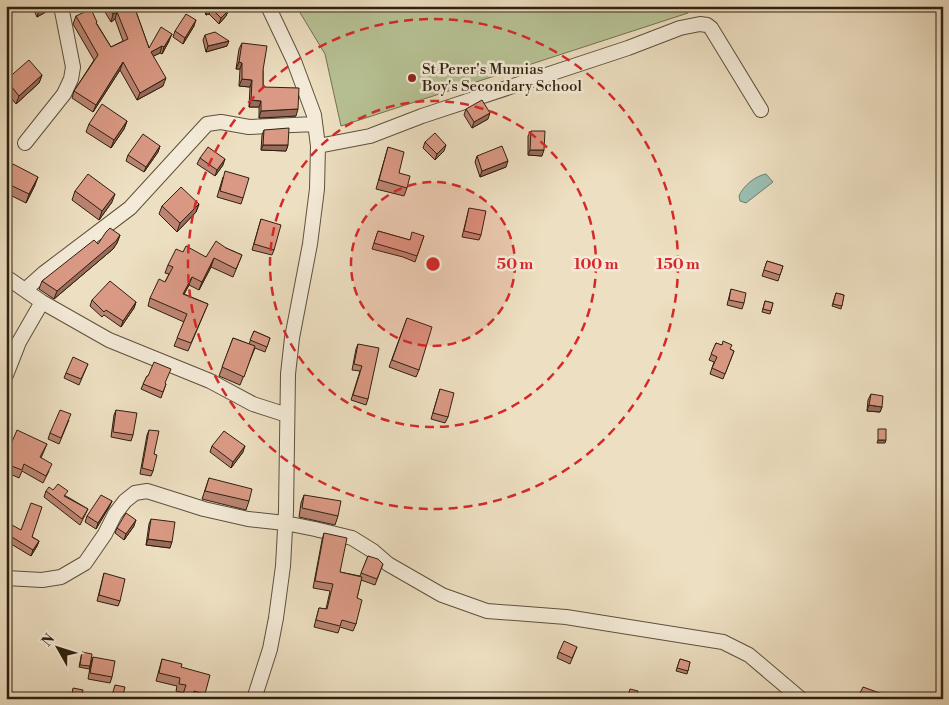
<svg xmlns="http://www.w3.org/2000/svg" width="949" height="705" viewBox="0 0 949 705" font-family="'Libre Bodoni',serif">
<rect width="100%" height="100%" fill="#eddfc1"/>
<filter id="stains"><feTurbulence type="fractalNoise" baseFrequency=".004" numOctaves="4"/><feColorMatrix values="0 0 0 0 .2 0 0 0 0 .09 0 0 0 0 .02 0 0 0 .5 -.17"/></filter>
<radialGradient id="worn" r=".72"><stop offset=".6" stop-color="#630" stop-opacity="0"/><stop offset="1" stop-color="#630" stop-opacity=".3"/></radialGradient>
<!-- grass -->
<path fill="#b7c294" stroke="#727152" d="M296,6H689L688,13L341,126L325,54Z"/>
<!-- water -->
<path fill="#99bdb1" stroke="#6e7e70" d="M766,174L773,182L746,203L740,201L739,196C743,186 755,176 766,174Z"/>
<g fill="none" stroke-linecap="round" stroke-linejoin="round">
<!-- minor casing -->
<g stroke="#5e503c" stroke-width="16">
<path id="minor" d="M25,143L64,94L71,79L73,67L61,6
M318,146L370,136L422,116L628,48L680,28L700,24L707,25L711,28L761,110
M6,277L42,302L109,340L210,381L253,404L287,415
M25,290L44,273L130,208L207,124L221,122L249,127L315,124
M6,375L19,342L42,302
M6,578L42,580L61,577L85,563L105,534L115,514L125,501L135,493L147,491L204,509L248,519L285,523L315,529L352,538L373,551L388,564L442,595L487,611L566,617L723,642L749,655L801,699
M254,699L270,649L276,618L283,566L286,511L288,374L292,338L310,244L317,189L318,146L314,115L294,61L268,6"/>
</g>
<!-- minor -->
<use href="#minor" stroke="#f3ead7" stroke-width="14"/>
</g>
<!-- wall -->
<path fill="#bb8472" stroke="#2e200f" d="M32,6H52L51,9L37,17Z
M107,6H134L149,48L169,41L162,54L160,53L153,56L163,86L137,100L120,70L93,112L72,98L74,91L94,60L73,24L76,16L97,24L111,47L123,41L115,19L111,22L105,12Z
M203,6H224L228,11L226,16L219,24L209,14L206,15Z
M194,26L183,44L173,37L175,31Z
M205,35L227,46L206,52L203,40Z
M242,43L263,70V87L296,116L259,118V107H249L250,87L239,86L240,69H236L239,49Z
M42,75L39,83L16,104L8,94L6,80Z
M466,109L488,119L472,128L464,115Z
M127,121L124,129L111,148L86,132L89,124Z
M264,130L288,145L286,151L261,150L262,135Z
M531,131L542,156L528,155V136Z
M425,142L444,151L435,160L423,148Z
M160,146L158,152L144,172L126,161L128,155Z
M388,147L399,173L407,188L404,196L376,189Z
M477,156L506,167L480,177L475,162Z
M200,158L223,165L215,176L197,164Z
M223,177L243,198L241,204L217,197Z
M6,178L35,185L26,203L6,193Z
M75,191L112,202L99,220L72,200Z
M199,204L196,212L177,232L159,214L162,206Z
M469,208L481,235L479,240L462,237Z
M261,219L274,250L272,255L252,250Z
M378,231L410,240L424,236L415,262L403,257L372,249Z
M120,235L117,243L113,249L54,299L39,289L42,281L98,244Z
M226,248L242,255L233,277L211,267L199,290L189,285L184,294L208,304L188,351L174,346L184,322L148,306L150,298L165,282L169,274L165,273L168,265L183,252L206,257Z
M767,261L783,266L778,281L762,276Z
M731,289L744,303L742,309L727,305Z
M836,293L844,295L841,309L832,306Z
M92,300L136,302L134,308L121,327L104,315L102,317L90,306Z
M765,301L773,303L770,314L762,312Z
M407,318L419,370L416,377L389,367Z
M254,331L270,338L265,352L255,348L240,385L219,376L233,338L249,344Z
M716,343L734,351L723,379L710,374L714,362L709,360Z
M358,344L368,399L366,405L351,400L360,371L352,370L356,349Z
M88,364L79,385L64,378L66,373Z
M147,376L166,384L161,398L141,389Z
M440,389L448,417L445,423L431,419Z
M871,394L882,407L880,412L867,411L868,400Z
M116,410L133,435L131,441L111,437L114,415Z
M69,420L59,444L48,439L50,433Z
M149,430L154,454L153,471L151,476L140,474L147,435Z
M6,442L11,444H47L41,458L49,471L43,483L22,471L19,478L6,472Z
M212,446L243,452L231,468L210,452Z
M209,478L249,501L246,510L202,499Z
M46,491L66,496L88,509L80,525L44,497Z
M304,495L338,516L335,525L299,517L301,503Z
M112,501L109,507L96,529L85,522L87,516Z
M151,519L170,548L146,545L149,524Z
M134,526L124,540L115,533L117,528Z
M21,530L39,541L37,546L31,556L6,541L7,534Z
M324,533L340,572L360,576L368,556L383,564L375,585L361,580L357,598L356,624L353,631L340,627L338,633L314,627L319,608L326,609L330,591L313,588L322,540Z
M104,573L120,601L118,606L97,601Z
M577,647L570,664L557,658L559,652Z
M82,652L90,666L89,669L79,667Z
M93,657L112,677L110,683L88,679L91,662Z
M162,659L181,667L205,694L203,699H181L183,693L176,691L177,686L156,681Z
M680,659L690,662L687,674L676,671Z"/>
<!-- shaded-wall -->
<path fill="#996b5c" stroke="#2e200f" d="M44,6H52L51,9L37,17L40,8Z
M211,8L209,14L206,15L208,9Z
M228,11L226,16L219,24L221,18Z
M117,12L115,19L111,22L113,14Z
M196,20L194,26L183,44L185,38Z
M172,34L169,41L162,54L164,47Z
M229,41L227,46L206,52L208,46Z
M162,46L160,53L148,59L151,52Z
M123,62L120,70L93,112L96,105Z
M239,62L242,63L240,69H236Z
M42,75L39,83L16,104L19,96Z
M166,78L163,86L137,100L140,93Z
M242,79L252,80L250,87L239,86Z
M251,100L261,101L259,107H249Z
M298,109L296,116L259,118L261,111Z
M490,113L488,119L472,128L474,122Z
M127,121L124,129L111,148L114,140Z
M263,145H288L286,151L261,150Z
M446,145L444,151L435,160L437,154Z
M160,146L158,152L144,172L146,167Z
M530,150H544L542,156L528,155Z
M225,159L223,165L215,176L217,170Z
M508,161L506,167L480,177L482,171Z
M38,177L35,185L26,203L29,194Z
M115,194L112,202L99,220L102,211Z
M199,204L196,212L177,232L180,223Z
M120,235L117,243L113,249L54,299L57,291Z
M214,258L211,267L199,290L202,282Z
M192,277L189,285L180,302L183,294Z
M136,302L134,308L121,327L123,321Z
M869,405L882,407L880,412L867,411Z
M878,440H886L885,443H877Z
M245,446L243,452L231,468L233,462Z
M112,501L109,507L96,529L98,523Z
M136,520L134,526L124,540L126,534Z
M148,539L172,542L170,548L146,545Z
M39,541L37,546L31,556L33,550Z"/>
<!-- building -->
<path fill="#da9984" stroke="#2e200f" d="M108,6H134L149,48L161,27L172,34L164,47L162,46L151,52L166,78L140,93L123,62L96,105L74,91L98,55L76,16L91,9L97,22L96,23L111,47L128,39L117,12L113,14Z
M207,6H224L228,11L221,18L211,8L208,9Z
M186,14L196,20L185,38L175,31Z
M215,32L229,41L208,46L205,35Z
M242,43L267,46L263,70V87L299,88L298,109L261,111V101L251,100L252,80L242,79V63L239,62Z
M29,60L42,75L19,96L11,86L6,94V80Z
M482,100L490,113L474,122L466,109Z
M102,104L127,121L114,140L89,124Z
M289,128L288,145H263L264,130Z
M531,131H545L544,150H530Z
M435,133L446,145L437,154L425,142Z
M143,134L160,146L146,167L128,155Z
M502,146L508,161L482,171L477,156Z
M208,147L225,159L217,170L200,158Z
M388,147L404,152L399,173L410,176L407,188L379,180Z
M13,164L38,177L29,194L6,183V178Z
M225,171L249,178L243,198L220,191Z
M88,174L115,194L102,211L75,191Z
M181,187L199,204L180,223L162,206Z
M469,208L486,211L481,235L464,231Z
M261,219L281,225L274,250L254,244Z
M110,228L120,235L116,241L57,291L42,281L94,240L98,244L106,232Z
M378,231L410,240L412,232L424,236L417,256L405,252L374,243Z
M216,241L226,248L242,255L236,269L214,258L202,282L192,277L183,294L208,304L191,343L177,338L187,314L150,298L159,279L165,282L173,267L168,265L176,249L183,252L186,246L206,257Z
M767,261L783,266L780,275L764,270Z
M110,281L136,302L123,321L106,310L104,312L92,300Z
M731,289L746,293L744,303L729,300Z
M836,293L844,295L842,306L833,304Z
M765,301L773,303L771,311L763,309Z
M407,318L432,327L419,370L392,360Z
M254,331L270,338L267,347L250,340Z
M233,338L255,346L244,377L222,367Z
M723,341L732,345L730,349L734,351L725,374L712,368L717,357L711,354L716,343L722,345Z
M358,344L379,348L368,399L353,395L362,366L354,364Z
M73,357L88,364L81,379L66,373Z
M154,362L171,369L165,383L166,384L163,392L143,384L147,376H148Z
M440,389L454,393L448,417L433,413Z
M871,394L883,396L882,407L869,405Z
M60,410L71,414L61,438L50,433Z
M116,410L137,413L133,435L113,432Z
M878,429H886V440H878Z
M17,430L47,444L40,457L52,464L46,476L24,464L22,470L6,464V442L11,444Z
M149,430L159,431L154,454L157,455L153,471L142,468Z
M224,431L245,446L233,462L212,446Z
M209,478L252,489L249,501L205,491Z
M58,484L68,491L64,496L88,509L82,519L46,491L49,487L53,490Z
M101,495L112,501L98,523L87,516Z
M304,495L341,501L338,516L302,508Z
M31,503L42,507L32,537L39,541L33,550L7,534L12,525L21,530Z
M126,513L136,520L126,534L117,528Z
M151,519L175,522L172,542L148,539Z
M324,533L347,538L340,572L362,577L357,598L362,600L356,624L342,620L340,626L316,620L319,608L327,609L333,584L315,581Z
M368,556L378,559L383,564L377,579L361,573Z
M104,573L125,579L120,601L99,595Z
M564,641L577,647L572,658L559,652Z
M82,652L92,654L90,666L80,665Z
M93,657L115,661L112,677L90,673Z
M162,659L182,664L181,667L210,675L205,694L194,691L193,697L183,694L186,685L179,684L180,678L159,673Z
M680,659L690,662L688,671L677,668Z
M115,685L125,687L122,699H111Z
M863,687L888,696L887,699H857Z
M73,688L83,690L81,699H71Z
M630,689L638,691L636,699H627Z"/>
<!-- distance rings -->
<circle cx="433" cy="264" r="82" fill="#d62828" fill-opacity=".12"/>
<g fill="none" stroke="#d62828" stroke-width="2.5" stroke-dasharray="9 6">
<circle cx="433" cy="264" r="82"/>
<circle cx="433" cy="264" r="163"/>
<circle cx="433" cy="264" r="245"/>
</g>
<!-- markers -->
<circle fill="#8f2418" stroke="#f3ead7" stroke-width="2" cx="412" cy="78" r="5"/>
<g text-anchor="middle" stroke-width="5" stroke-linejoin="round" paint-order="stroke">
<!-- poi labels -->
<g font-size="15" fill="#2e200f" stroke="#f3ead7" text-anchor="start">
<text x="422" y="74">St Perer's Mumias<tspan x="422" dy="17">Boy's Secondary School</tspan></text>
</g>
</g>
<circle cx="433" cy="264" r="8" fill="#d62828" stroke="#f3ead7" stroke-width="2.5"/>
<g font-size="15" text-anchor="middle" font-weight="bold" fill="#d62828" stroke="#f3ead7" stroke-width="5" stroke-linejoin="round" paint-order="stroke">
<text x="515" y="269">50 m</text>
<text x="596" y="269">100 m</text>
<text x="678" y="269">150 m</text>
</g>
<!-- margin -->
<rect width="949" height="705" fill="none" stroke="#eddfc1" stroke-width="25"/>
<rect x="8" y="8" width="934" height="690" fill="none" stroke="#2e200f" stroke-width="2.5"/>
<rect x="12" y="12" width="924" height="680" fill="none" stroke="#2e200f"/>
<!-- north arrow -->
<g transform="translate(58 648) rotate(309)" stroke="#f3ead7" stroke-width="4" paint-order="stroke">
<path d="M0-4L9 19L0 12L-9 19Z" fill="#2e200f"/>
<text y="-8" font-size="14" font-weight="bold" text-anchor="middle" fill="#2e200f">N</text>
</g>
<rect width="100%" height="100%" filter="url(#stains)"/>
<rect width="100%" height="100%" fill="url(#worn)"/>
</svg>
